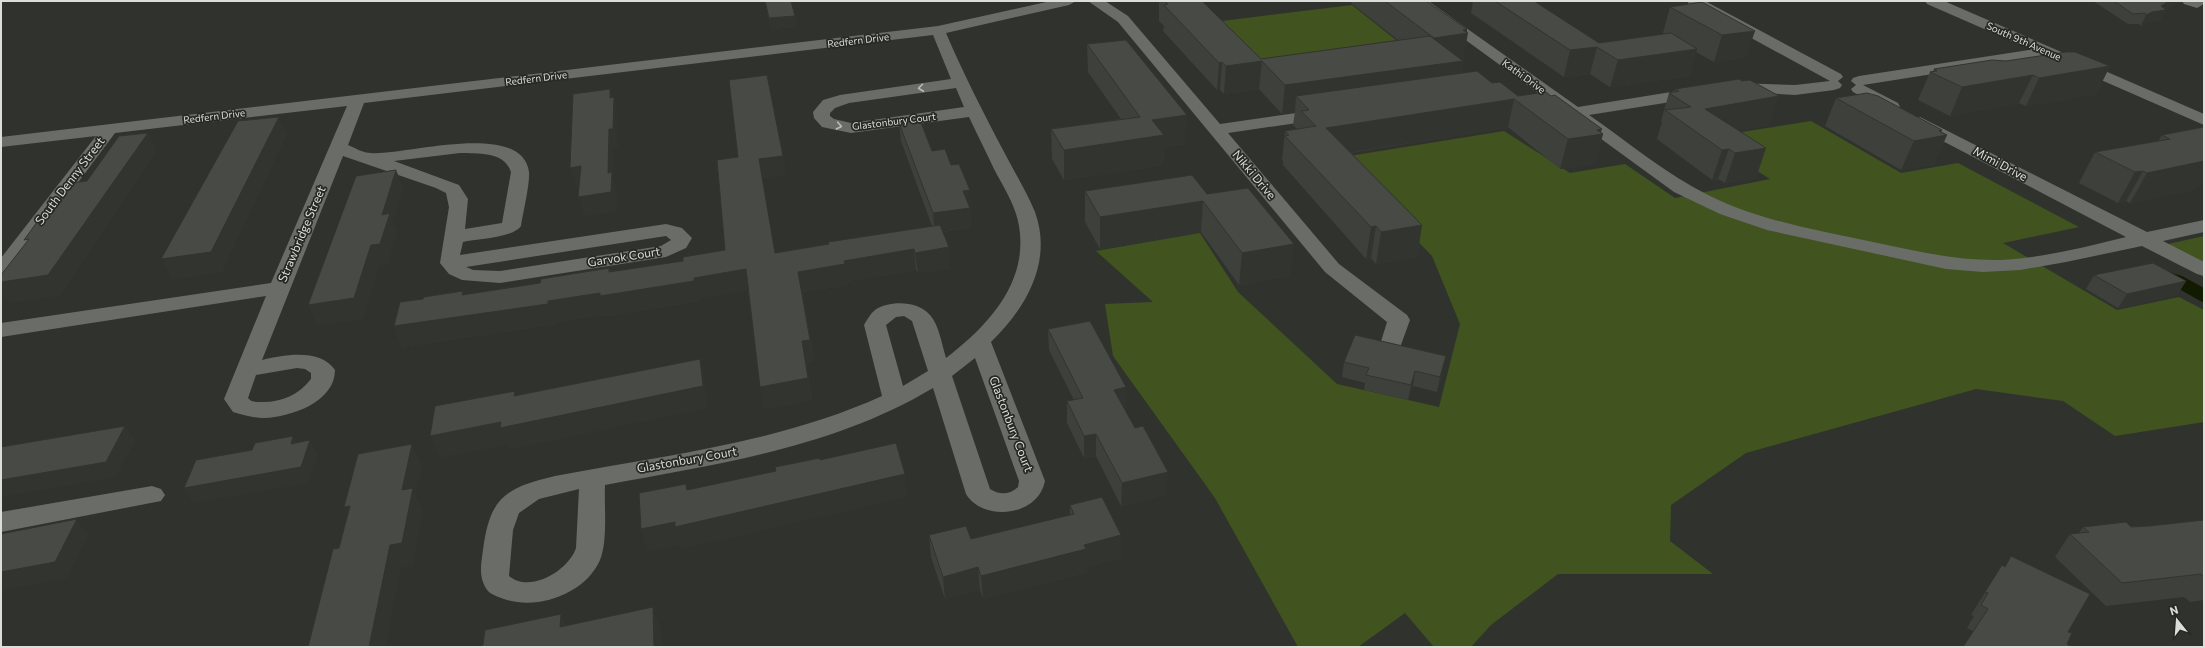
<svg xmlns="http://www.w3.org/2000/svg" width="2205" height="648" viewBox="0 0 2205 648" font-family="Commissioner,sans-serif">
<rect width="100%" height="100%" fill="#30332d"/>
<!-- green -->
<path fill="#41531f" d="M1352,5L1421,60L1255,83L1198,24Z
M1811,121L1901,173L1958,163L2079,227L2003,243L2117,310L2179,297L2204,310V422L2115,436L2063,401L1976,389L1746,453L1671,505L1670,541L1713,574H1558L1491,625L1471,647H1434L1405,613L1358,647H1298L1215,498L1113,356L1105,304L1153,302L1096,251L1200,233L1238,292L1337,384L1439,407L1460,324L1432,256L1337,158L1504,131L1570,173L1625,164L1675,198L1770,179L1704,138Z
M2204,236V277L2150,248Z"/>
<!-- water -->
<path fill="#111b00" d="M2169,272L2182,276L2204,288V303L2163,280L2157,274Z"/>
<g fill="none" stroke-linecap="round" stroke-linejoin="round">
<!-- minor -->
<path fill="#6a6d67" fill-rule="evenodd" d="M1051,1H1076L1069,5L946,33C963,73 983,112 1003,150C1014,171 1026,191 1035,212C1053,262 1026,308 991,342L1045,481C1038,517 983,522 966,494L933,388C833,448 717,464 605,485C604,506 608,540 600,560C586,593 538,611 504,599C499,597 492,595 488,591C478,578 481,565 483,550C490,497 505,488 555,476C666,455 778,443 882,396L864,325C867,320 870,314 875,310C890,300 918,301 930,315C939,325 942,345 946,358C989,325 1031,280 1018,221C1014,203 1003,186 994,169C986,152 977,134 969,117L851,133L822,127L814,118L813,112L823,100L840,95L951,79L933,35L364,103L348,145C355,148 363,153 371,153C402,156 522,119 529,172C530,184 523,213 521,226C513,238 477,239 463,242L460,255L666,224L682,228L692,238L686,248L666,257L500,283L462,280L449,274L440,263L449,207L446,193L436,188L343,156L262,360C284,355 320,348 335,370C335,402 291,417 264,418C254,418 244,415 233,412L224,399L266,296L1,337V323L271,283L347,106L115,133L8,276L1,278V258L96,136L1,147V137L938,26ZM956,88L964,107L851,123L834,119L830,116V113L835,108L849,103ZM460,153C479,154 504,151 511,172L502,223L465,229L468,199L459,185L394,161ZM666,236L671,240L661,246L500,271L473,270L466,267ZM904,316L912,321L928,371L903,386L886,325L896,317ZM975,358L1019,481L1018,487C1010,495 999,495 990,489L952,376ZM297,368L305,369L311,373V379C299,395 280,403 260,402C255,402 251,402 248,398L256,375ZM579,489L576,548C569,570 530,594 509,576L513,530L519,513L539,499Z
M1088,1H1105L1128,16L1220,124L1324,109L1330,110L1332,114L1330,118L1324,119L1228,133L1339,264L1407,315L1410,320L1398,353L1390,355L1382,353L1379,348L1387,322L1325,272L1118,22Z
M1412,1H1428L1578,107L1696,88L1702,90L1704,93L1702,96L1696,98L1589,115C1628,142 1667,175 1710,196C1761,221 1817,230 1873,242C1915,251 1958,261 2001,260C2043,258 2085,247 2126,237L1914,126L1911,122L1914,118L1920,117L2147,232L2204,220V232L2163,241L2204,262V276L2197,274L2142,246L2066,262L2020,270L1983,272L1946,269L1767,230L1720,214L1674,192Z
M1687,1H1705L1841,74L1843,77L1838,81L1842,85L1840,88L1834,90L1795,95L1730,91L1728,88L1730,85L1736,83L1795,85L1830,81L1689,4Z
M2182,1H2202L2204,4L2197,8L2184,4Z
M2048,47L2053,49L2056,52L2053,55L1863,85L1898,103L1900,107L1898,111L1892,112L1853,92L1851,89L1856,85L1851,81L1853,78L1859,76Z
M152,486L161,489L165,495L161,501L1,532V512Z"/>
<!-- tertiary -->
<path fill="#6a6d67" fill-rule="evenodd" d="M1925,1H1944L2204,114V125L1927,4Z"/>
</g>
<!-- wall -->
<path fill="#3e403b" d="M765,1L795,16L796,27L771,29Z
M1159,1H1202L1261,59L1398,40L1351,3L1352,1H1426L1467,32L1461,74L1492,83L1518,96L1601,132L1603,134L1595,163L1560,169L1508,127L1351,153L1422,225L1417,257L1376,264L1371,258L1366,259L1283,165V161L1282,160L1285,131L1297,129L1293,125L1295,112L1282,114L1259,89L1224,94L1220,90H1217L1163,31L1164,26L1159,21Z
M1473,1H1534L1599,43L1665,34L1663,33L1670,7L1702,2L1746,57L1714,62L1696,52L1689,76L1610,87L1590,74L1564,77L1471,13Z
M2093,1H2180L2165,10L2160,20L2147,22L2141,26L2139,24H2128Z
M1087,44L1186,144L1164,147L1163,165L1064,180L1052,159L1051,129L1121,119L1088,72Z
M2006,61L2110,66L2096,94L2026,106L2019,103L1950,116L1918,100L1930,72L1933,71L1934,69Z
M1675,89L1769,125L1738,130L1756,178L1725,183L1718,179L1712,180L1657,139L1662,122L1661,121L1669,93L1674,92Z
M1836,98L1942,132L1947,135L1934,164L1901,170L1825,126Z
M899,123L932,151L951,165L971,210H970L971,227L943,232L950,268L918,273L916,270L847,281L848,285L802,292L814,361L806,363L812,400L764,408L748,290L699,298V301L606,316L605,314L555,322V324L402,347L394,326L464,295L540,283L609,268L610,272L683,261L725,250L717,160L787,174L762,178L775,253L829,244L932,226L901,141Z
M2204,127L2200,184L2197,188L2193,189L2192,190L2130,203L2126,201L2118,203L2079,183L2095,152L2158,141L2162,135Z
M1085,191L1207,194L1290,276L1239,285L1201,232L1100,249L1085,222Z
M2094,275L2186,281L2177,295L2118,308L2086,289Z
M1048,329L1126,409H1125L1167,494L1121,506L1096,456L1084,458L1067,423V401L1074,400L1049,350Z
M1344,362L1443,371L1437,392L1413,386L1408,400L1364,390L1365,383L1342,377Z
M1070,505L1121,558L1087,567V572L983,599L980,590L945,599L931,557L929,535L971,539L1070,515Z
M2204,520V600L2190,602L2184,597L2106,606L2055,557L2070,534L2079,533L2083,527L2149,526Z
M2002,565L2068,632L2067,644L1973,631L1967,628L1974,616L1971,615Z"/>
<!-- shaded-wall -->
<path fill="#323430" d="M2169,1H2180L2165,10L2160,20L2147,22L2141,26L2146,15Z
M795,16L796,27L771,29L769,18Z
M1467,29V34L1468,33L1463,60L1429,65L1434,38L1463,30Z
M1755,31L1746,57L1714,62L1722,35Z
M1597,47L1590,74L1564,77L1570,50Z
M1697,49L1689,76L1610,87L1618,60Z
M1262,61L1259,89L1224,94L1226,66Z
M1463,61L1458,88L1296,96L1295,112L1282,114L1285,85Z
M1222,62L1220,90H1217L1219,63Z
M2110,66L2096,94L2026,106L2039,78Z
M2033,75L2019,103L1950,116L1962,87Z
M610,89L614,104V97L618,115V147L613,148V177L617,191V212L584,216L578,197L608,173Z
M1779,96L1769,125L1702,136L1705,109Z
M1514,99L1508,127L1323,157L1326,128Z
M1187,115L1186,144L1164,147L1163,165L1064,180V150L1152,120Z
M279,117L287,135L222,272L172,280L161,259Z
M1602,129L1600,134H1603L1595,163L1560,169L1568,139L1597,130Z
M1942,130L1940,136L1947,135L1934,164L1901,170L1914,141L1939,131Z
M148,133L157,151L61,296L9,303L1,291V282Z
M1766,148L1756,178L1725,183L1735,153Z
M1729,149L1718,179L1712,180L1722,150Z
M783,156L787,174L762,178L778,273L759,159Z
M2204,161V183L2200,184L2197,188L2193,189L2192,190L2130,203L2147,173Z
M581,166L586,185L576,187L570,168Z
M396,170L404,189L393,222L398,233L388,264L380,265L363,319L317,326L308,305L371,245Z
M2143,171L2126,201L2118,203L2135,172Z
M970,190L971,210H970L971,227L935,233L933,213L963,191Z
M1203,201L1201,232L1100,249V217Z
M1422,225L1417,257L1376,264L1381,232Z
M1376,226L1371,258L1366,259L1371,227Z
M1294,244L1290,276L1239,285L1242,253Z
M949,247L950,268L918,273L915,253Z
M914,249L916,270L847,281L848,285L802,292L798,272L844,261Z
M746,269L750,290L699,298V301L606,316L605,314L555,322V324L402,347L394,326L462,295L463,291L470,312L548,301Z
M2186,281L2177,295L2118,308L2127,294Z
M810,340L814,361L806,363L812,400L764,408L760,387L802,341Z
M1446,356L1443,371L1437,392L1440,377Z
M700,359L705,381L708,408L508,450L506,445L440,458L430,436Z
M1415,371L1413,386L1408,400L1411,385Z
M1126,387V409L1114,411V390Z
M125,426L135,441L116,477L1,497V480Z
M1096,434V456L1084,458V436Z
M293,436L301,452L291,444Z
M310,440L318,456L309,483L193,503L184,488Z
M412,444L422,466L416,495L423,511L413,566L401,568L386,647H369Z
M1168,472L1167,494L1121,506L1122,483Z
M905,474L908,497L682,549L680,545L648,552L641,529Z
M350,506L356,529L344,507Z
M77,519L88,535L67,578L1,591V572Z
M1121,535V558L1087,567V572L983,599L981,576L1084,545Z
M978,567L980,590L945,599L943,577Z
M653,607L661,630V647H654Z
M561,614L570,637L560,627Z"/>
<!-- building -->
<path fill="#484b45" stroke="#323430" d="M765,1H791L795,16L769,18Z
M1165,1H1202L1261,59L1430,36L1463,61L1285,85L1262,61L1226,66L1222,62L1219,63L1164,5L1168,4Z
M1385,1H1426L1467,29L1463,30L1468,33L1434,38Z
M1495,1H1534L1599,43L1671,33L1697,49L1618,60L1597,47L1570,50Z
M2114,1H2169L2161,6L2166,10L2152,12L2146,15L2145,13L2133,14Z
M1702,2L1755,31L1722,35L1670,7Z
M1126,40L1187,115L1152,120L1164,135L1064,150L1051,129L1140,117L1087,44Z
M2066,52H2075L2110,66L2039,78L2033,75L1962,87L1930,72L1937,71L1934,69L1992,60L2006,61Z
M1477,71L1492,83L1500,82L1518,96L1546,92L1551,96L1555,95L1602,129L1597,130L1603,134L1568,139L1514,99L1326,128L1422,225L1381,232L1376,226L1371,227L1285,136L1289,135L1285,131L1316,126L1301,111L1309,110L1296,96Z
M767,75L783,156L759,159L775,253L829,244L828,242L940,225L949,247L915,253L914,249L844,261L845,264L798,272L810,340L802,341L808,378L760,387L746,269L694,278V281L600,296V293L548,301V304L394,326L400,302L423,299L424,297L463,291L462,295L540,283L541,279L609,268V272L683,261V257L725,250L717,160L738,157L729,80Z
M1739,79L1742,81L1750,80L1779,96L1705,109L1766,148L1735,153L1729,149L1722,150L1665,110L1691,107L1669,93L1679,91L1675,89Z
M610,89V98L614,97L613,129H609L608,173L612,172L611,192L578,197L581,166L570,168L573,94Z
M1867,93L1878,96L1942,130L1939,131L1947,135L1914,141L1836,98Z
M279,117L211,252L161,259L238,121Z
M920,120L932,151L945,149L951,165L959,164L970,190L963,191L970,208L933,213L899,123Z
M2204,127V161L2147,173L2143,171L2135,172L2095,152L2170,139L2162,135Z
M148,133L48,275L1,282V275L29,239L24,240L40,218H45L72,183L87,181L119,136Z
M396,170L382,215L390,213L380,244L371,245L354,298L308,305L356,176Z
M1192,175L1207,194L1248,188L1294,244L1242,253L1203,201L1100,217L1085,191Z
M2153,263L2186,281L2127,294L2094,275Z
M1090,321L1126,387L1114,390L1135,428L1143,426L1168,472L1122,483L1096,434L1084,436L1067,401L1083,398L1048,329Z
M1355,335L1446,356L1440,377L1415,371L1411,385L1366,375L1369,368L1344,362Z
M700,359L703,386L500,428L501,422L430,436L435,406L515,391L514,396Z
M125,426L106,462L1,480V447Z
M293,436L291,444L310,440L301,467L184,488L196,460L252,450L255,443Z
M896,443L905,474L675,527V522L641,529L639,493L686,484L687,490L776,471L775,467L820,458V460Z
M412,444L402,490L413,488L402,543L390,545L369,647H308L333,549L339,548L350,506L344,507L358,454Z
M1102,497L1121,535L1084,545L1086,549L981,576L978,567L943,577L929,535L966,526L971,539L1074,514L1070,505Z
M77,519L55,562L1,572V534Z
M2204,520V577L2201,574L2122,583L2070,534L2089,532L2083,527L2126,522L2131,527L2149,526Z
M2011,556L2090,594L2068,632L2072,633L2067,644L2072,647H1963L1988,609L1981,605L1988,593L1985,592L2002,565L2005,567Z
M653,607L654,647H476L483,645L485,630L561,614L560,627Z"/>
<!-- one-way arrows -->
<defs><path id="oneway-chevron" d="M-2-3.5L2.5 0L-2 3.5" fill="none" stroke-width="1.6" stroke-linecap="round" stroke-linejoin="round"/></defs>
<g stroke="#babcb8">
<use href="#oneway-chevron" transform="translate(921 88) rotate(173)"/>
<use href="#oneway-chevron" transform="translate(839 126) rotate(11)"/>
</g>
<g text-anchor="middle" stroke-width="3.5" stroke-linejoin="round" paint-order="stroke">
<!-- far-street labels -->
<g font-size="10" fill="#dcdeda" stroke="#272924">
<text transform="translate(858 40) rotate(-7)" y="4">Redfern Drive</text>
<text transform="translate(2024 41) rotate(24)" y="4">South 9th Avenue</text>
<text transform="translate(1524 76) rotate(36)" y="4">Kathi Drive</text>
<text transform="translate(536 78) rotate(-7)" y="4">Redfern Drive</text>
<text transform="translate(214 116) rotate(-7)" y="4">Redfern Drive</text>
<text transform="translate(894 121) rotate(-7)" y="4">Glastonbury Court</text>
</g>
<!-- street labels -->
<g font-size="12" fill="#dcdeda" stroke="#272924">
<text transform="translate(2000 164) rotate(28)" y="4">Mimi Drive</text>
<text transform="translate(1254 175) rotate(50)" y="4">Nikki Drive</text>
<text transform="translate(70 181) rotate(-53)" y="4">South Denny Street</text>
<text transform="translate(302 234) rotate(-67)" y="4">Strawbridge Street</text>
<text transform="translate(624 257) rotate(-9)" y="4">Garvok Court</text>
<text transform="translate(1011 424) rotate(69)" y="4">Glastonbury Court</text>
<text transform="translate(687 460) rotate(-10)" y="4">Glastonbury Court</text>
</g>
</g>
<!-- border -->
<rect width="2205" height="648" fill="none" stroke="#dcdeda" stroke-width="4"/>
<!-- north arrow -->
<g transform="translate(2177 620) rotate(343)" stroke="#272924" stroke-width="3" paint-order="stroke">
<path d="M0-3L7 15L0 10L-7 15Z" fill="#dcdeda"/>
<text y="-6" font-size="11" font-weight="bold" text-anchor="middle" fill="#dcdeda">N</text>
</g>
</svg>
